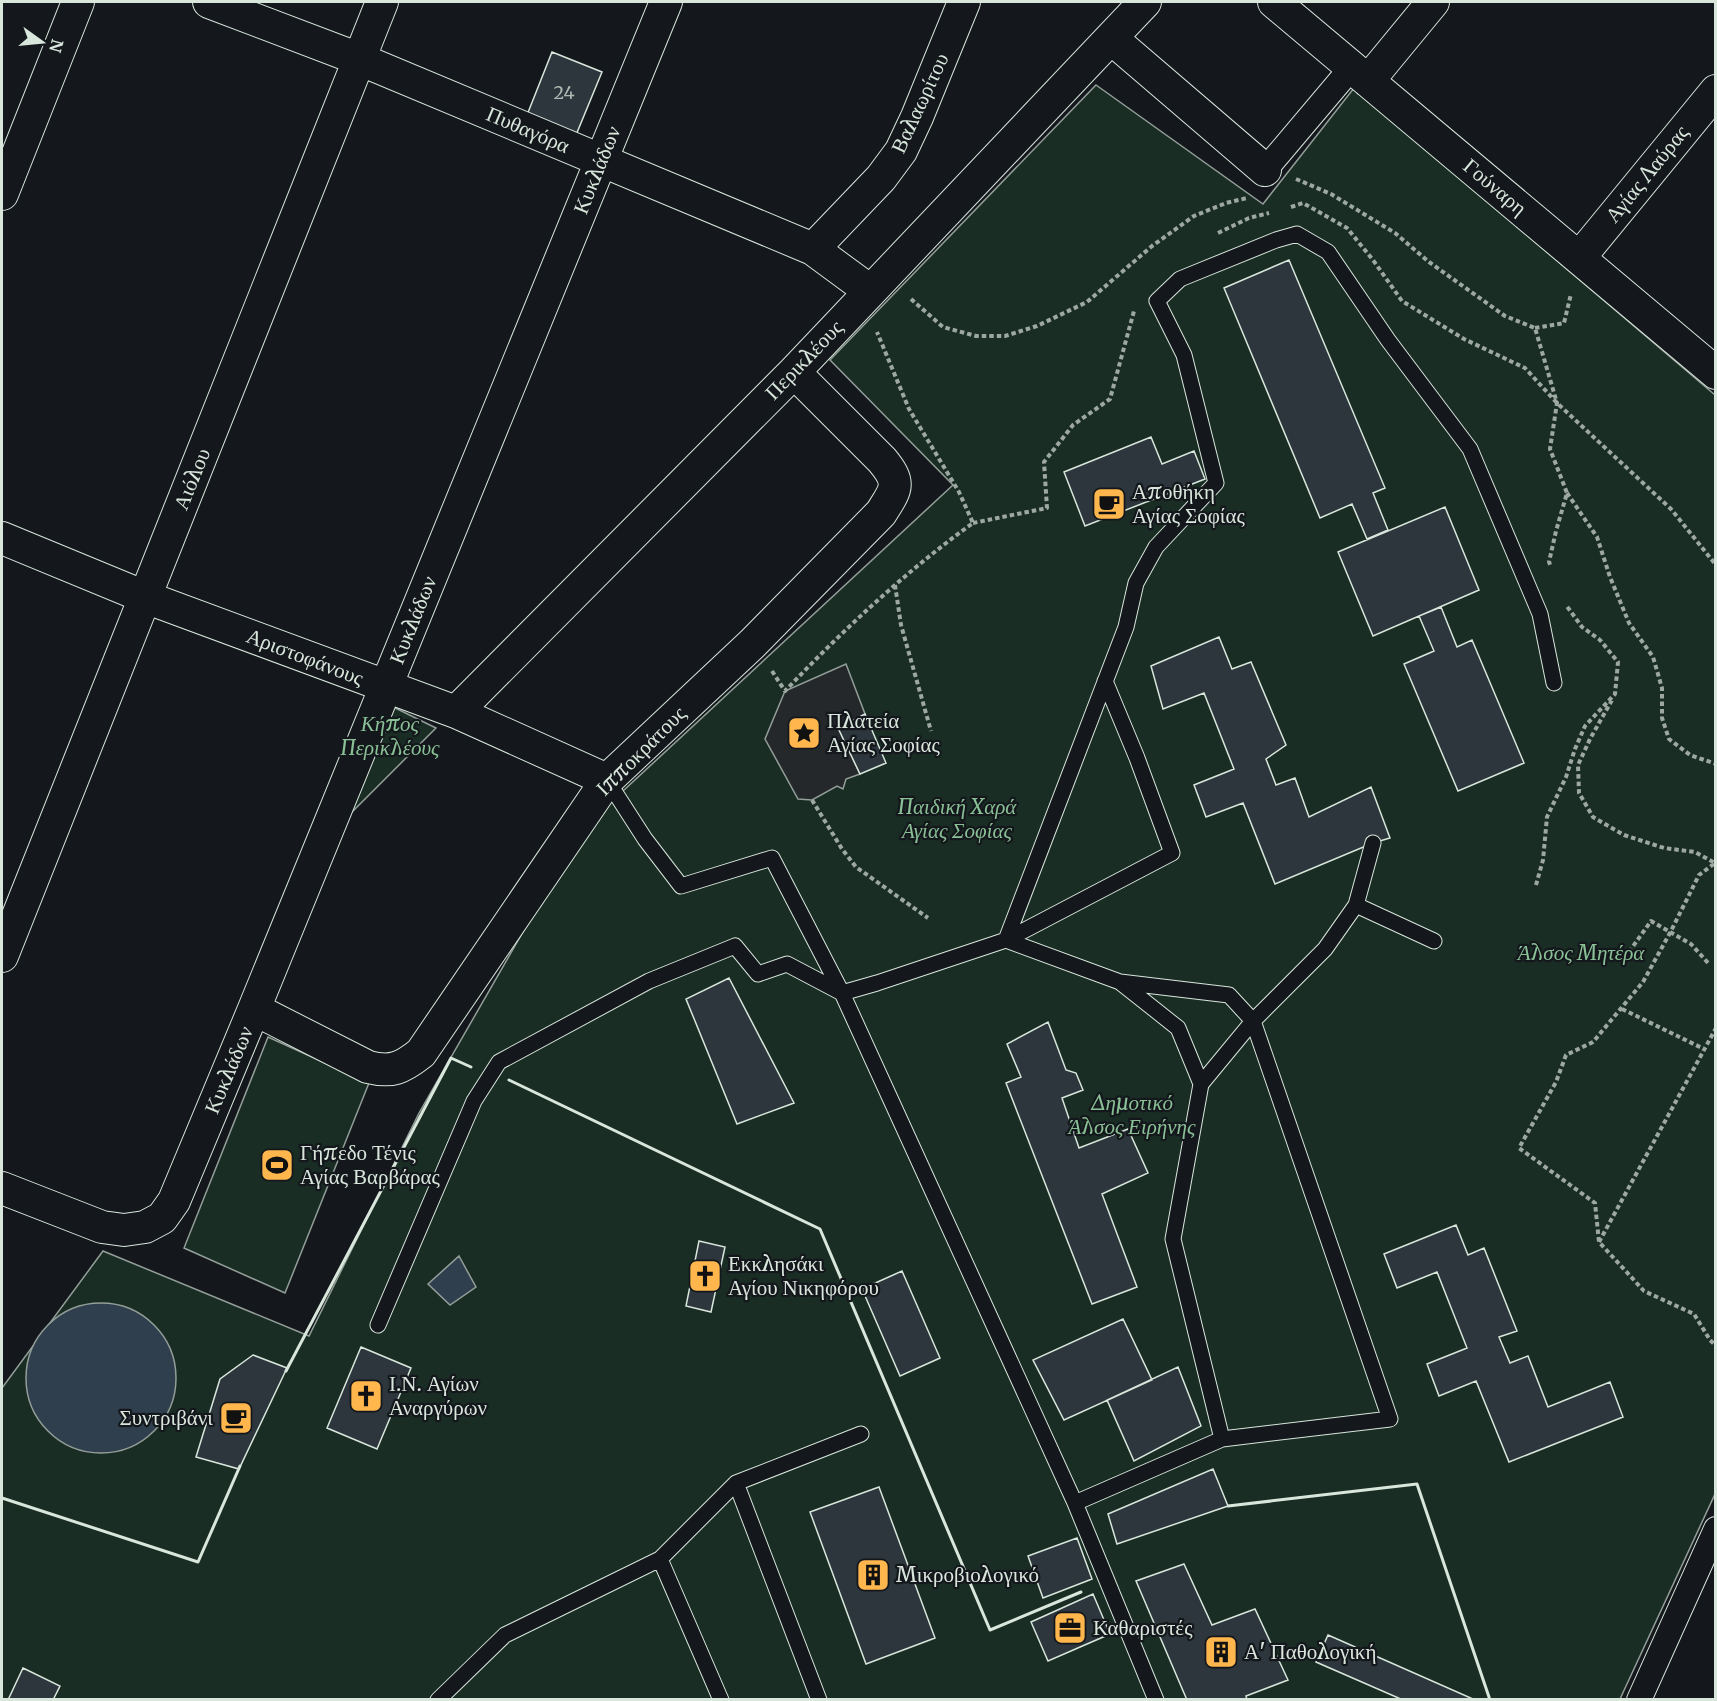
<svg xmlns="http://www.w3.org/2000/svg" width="1717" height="1701" viewBox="0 0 1717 1701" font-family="Merriweather,serif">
<rect width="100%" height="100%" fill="#14181c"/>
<!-- green -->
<path fill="#1a2d24" stroke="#939e99" stroke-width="1.5" d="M1096,85L1263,204L1354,88L1715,395V1494L1620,1699H2V1388L103,1251L309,1336L419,1113L582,829L953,485L830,360Z
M375,698L436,728L326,838Z
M268,1037L369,1083L285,1293L184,1248Z"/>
<!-- parking -->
<path fill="#24282b" stroke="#939e99" stroke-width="1.5" d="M846,664L865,714L839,728L860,774L846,779L843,789L837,786L812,800L798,799L765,739L785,691Z"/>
<!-- water -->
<path fill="#2f3f4d" stroke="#939e99" stroke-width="1.5" d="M459,1256L476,1287L450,1305L428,1284Z
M26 1378a75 75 0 1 1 150 0a75 75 0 1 1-150 0Z"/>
<!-- building -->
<path fill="#2c363c" stroke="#d8e6dc" stroke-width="1.5" d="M552,52L602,72L576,135L527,115Z
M1289,260L1385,488L1373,493L1388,530L1367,539L1352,504L1320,518L1224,288Z
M1151,437L1162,464L1194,451L1205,479L1085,526L1064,472Z
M1445,507L1479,590L1373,636L1338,552Z
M1441,607L1457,647L1472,640L1524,763L1458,791L1404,664L1434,651L1419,616Z
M1219,637L1232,669L1251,662L1286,745L1266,759L1276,785L1295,778L1309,817L1371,787L1390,838L1373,843L1275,884L1243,803L1206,817L1194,785L1234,769L1204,693L1163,709L1151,666Z
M865,714L886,763L860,774L838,728Z
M729,978L794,1103L737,1124L686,999Z
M1048,1022L1066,1070L1076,1073L1083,1090L1062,1098L1079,1148L1128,1129L1148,1173L1102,1194L1137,1287L1092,1304L1006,1083L1021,1077L1007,1044Z
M1456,1225L1468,1255L1484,1248L1517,1331L1499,1337L1510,1363L1528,1356L1548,1407L1610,1382L1623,1417L1509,1462L1476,1381L1439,1396L1427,1364L1467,1348L1437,1272L1397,1288L1384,1254Z
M699,1241L725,1247L711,1312L686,1306Z
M902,1271L940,1358L900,1376L862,1289Z
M1123,1319L1152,1380L1064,1420L1033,1360Z
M361,1347L411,1368L377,1449L327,1428Z
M253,1355L287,1368L239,1469L196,1457L220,1379Z
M1178,1367L1201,1426L1134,1461L1107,1400Z
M1213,1469L1228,1506L1117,1544L1108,1514Z
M879,1487L935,1638L866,1664L810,1512Z
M1077,1538L1092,1579L1043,1598L1028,1556Z
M1184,1564L1212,1625L1255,1609L1288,1680L1246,1696L1247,1700H1187L1136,1581Z
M1093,1594L1110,1634L1048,1661L1031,1622Z
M1328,1635L1473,1699V1700H1403L1316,1662Z
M23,1668L60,1686L53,1700H8Z"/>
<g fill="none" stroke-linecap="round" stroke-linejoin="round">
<!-- service casing -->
<g stroke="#d8e6dc" stroke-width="17">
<path id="service" d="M607,780L645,839L681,886L772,858L842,993L1075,1503L1156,1700
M1356,905L1373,843
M1201,1084L1253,1021L1325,949L1356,905L1434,941
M378,1325L474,1101L499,1062L649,981L735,946L758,974L787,964L842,993L877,983L1006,940L1172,853L1137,758L1105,681
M1222,1439L1173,1239L1201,1084L1178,1028L1120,982L1006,940L1126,627L1136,583L1156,547L1216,483L1184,355L1157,301L1180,279L1276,240L1297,234L1328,252L1388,340L1470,449L1540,614L1554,683
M736,1483L819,1700
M1075,1503L1222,1439L1390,1419L1253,1021L1229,995L1120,982
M660,1559L721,1700
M438,1700L505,1635L660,1559L736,1483L861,1434"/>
</g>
<!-- pedestrian casing -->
<g stroke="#d8e6dc" stroke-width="26">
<path id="pedestrian" d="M1265,170L1352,67
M1639,1700L1716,1529"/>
</g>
<!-- minor casing -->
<g stroke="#d8e6dc" stroke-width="34">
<path id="minor" d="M209,2L359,59L813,249L870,291
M1274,2L1716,373
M1111,38L1265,170
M1368,81L1433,2
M2,194L78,2
M813,249L881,178L901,151L917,117L964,2
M1579,258L1716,91
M2,538L145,597L456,712L607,780
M456,712L794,372L1145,2
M2,956L382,2
M254,1009L368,1067C392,1073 402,1068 421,1053L607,780L752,644L881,513C896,489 902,484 882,460L794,372
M2,1188L102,1227L124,1230L145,1227L162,1218L174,1201L254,1009L666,2"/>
</g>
<!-- path -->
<path stroke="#9da8a2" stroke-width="4" stroke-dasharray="4.5 3" stroke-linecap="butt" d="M1296,179L1331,194L1395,233L1429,262L1505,316L1535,328L1557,403L1550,449L1567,493L1556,531L1549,562L1551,567
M1291,207L1303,203L1347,228L1373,260L1402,301L1464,339L1525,368L1557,403L1671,509L1716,565
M1218,233L1249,218L1269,213
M911,299L943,327L976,336H1005L1037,326L1087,302L1152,246L1194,216L1226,203L1247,198
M1535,328L1564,323L1571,294
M1567,493L1597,537L1610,577L1629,623L1653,657L1662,688V718L1669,739L1690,755L1716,764
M973,523L1047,508L1044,462L1073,425L1110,399L1134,311
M895,585L901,625L931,731
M772,671L785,691C843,630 905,572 973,523L959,492L909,409L877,332
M1612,700L1590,739L1578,765L1579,793L1593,817L1624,835L1664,848L1695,852L1715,863L1699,875L1671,931L1643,982L1593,1042L1566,1055L1556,1082L1519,1148L1595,1203L1599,1242L1644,1291L1694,1314L1710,1340L1716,1346
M812,800L842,849L856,867L928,918
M1536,885L1543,860L1547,817L1566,777L1575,749L1585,726L1615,694L1618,662L1600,640L1582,627L1566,605
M1629,952L1651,921L1691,944L1709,964
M1622,1009L1704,1049
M1599,1242L1716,1028"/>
<!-- service -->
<use href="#service" stroke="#14181c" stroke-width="15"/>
<!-- pedestrian -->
<use href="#pedestrian" stroke="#14181c" stroke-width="24"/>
<!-- minor -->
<use href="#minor" stroke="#14181c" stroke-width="32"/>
<!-- wall -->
<path stroke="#d8e6dc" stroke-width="3" d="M509,1080L820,1229L990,1630L1081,1592
M286,1371L451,1058L471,1067
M2,1498L198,1562L240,1466
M1228,1506L1417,1484L1490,1700"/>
</g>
<!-- icons -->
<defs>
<g id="cafe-square" transform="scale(1.725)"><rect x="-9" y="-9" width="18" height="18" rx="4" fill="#ffb74d" stroke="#14181c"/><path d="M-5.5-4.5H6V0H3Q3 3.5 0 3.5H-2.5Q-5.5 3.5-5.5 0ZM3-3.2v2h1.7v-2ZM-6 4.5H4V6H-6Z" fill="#111"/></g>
<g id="sight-square" transform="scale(1.725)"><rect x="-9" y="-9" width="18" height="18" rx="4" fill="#ffb74d" stroke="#14181c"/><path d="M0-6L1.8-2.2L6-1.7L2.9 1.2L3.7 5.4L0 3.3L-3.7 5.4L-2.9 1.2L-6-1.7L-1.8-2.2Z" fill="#111"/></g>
<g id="stadium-square" transform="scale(1.725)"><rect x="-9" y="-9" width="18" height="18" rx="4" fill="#ffb74d" stroke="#14181c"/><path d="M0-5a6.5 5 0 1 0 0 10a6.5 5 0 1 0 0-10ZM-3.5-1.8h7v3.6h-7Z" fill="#111"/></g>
<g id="church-square" transform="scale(1.725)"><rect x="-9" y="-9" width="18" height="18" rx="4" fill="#ffb74d" stroke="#14181c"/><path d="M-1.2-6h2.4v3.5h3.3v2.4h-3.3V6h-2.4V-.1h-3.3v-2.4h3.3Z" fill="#111"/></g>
<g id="building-square" transform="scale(1.725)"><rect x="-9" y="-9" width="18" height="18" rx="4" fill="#ffb74d" stroke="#14181c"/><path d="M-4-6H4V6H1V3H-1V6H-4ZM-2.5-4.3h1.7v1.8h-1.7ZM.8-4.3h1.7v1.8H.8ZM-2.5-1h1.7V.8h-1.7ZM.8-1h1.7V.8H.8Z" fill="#111"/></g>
<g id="office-square" transform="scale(1.725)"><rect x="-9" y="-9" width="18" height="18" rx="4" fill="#ffb74d" stroke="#14181c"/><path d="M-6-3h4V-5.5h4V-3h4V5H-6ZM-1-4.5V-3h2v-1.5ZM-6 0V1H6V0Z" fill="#111"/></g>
</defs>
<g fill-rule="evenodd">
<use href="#cafe-square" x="1109" y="504"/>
<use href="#sight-square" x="804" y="733"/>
<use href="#stadium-square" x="277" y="1165"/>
<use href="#church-square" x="705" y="1276"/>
<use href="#church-square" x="366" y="1396"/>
<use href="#cafe-square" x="236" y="1418"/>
<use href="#building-square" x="873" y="1575"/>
<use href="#office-square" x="1070" y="1628"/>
<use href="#building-square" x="1221" y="1652"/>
</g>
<g text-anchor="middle" stroke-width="4.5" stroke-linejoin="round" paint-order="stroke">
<!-- number labels -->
<g font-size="18" fill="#adbab4">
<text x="564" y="99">24</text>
</g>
<!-- street labels -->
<g font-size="21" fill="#d8e6dc" stroke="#14181c">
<text transform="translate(920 103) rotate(-65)" y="7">Βαλαωρίτου</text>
<text transform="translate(528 130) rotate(23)" y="7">Πυθαγόρα</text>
<text transform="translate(597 170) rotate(-68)" y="7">Κυκλάδων</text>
<text transform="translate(1647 174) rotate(-51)" y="7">Αγίας Λαύρας</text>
<text transform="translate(1495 187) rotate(40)" y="7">Γούναρη</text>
<text transform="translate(804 360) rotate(-46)" y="7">Περικλέους</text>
<text transform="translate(192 479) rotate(-68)" y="7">Αιόλου</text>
<text transform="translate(413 620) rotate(-68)" y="7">Κυκλάδων</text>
<text transform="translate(305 657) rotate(21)" y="7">Αριστοφάνους</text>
<text transform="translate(641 751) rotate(-45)" y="7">Ιπποκράτους</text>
<text transform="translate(229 1070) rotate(-67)" y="7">Κυκλάδων</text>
</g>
<!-- poi labels -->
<g font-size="21" fill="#d8e6dc" stroke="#14181c" text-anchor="start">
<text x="1132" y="499">Αποθήκη<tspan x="1132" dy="24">Αγίας Σοφίας</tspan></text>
<text x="827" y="728">Πλατεία<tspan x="827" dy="24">Αγίας Σοφίας</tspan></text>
<text x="300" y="1160">Γήπεδο Τένις<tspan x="300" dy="24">Αγίας Βαρβάρας</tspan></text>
<text x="728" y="1271">Εκκλησάκι<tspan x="728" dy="24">Αγίου Νικηφόρου</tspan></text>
<text x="389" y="1391">Ι.Ν. Αγίων<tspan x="389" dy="24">Αναργύρων</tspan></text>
<text x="213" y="1425" text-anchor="end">Συντριβάνι</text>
<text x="896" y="1582">Μικροβιολογικό</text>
<text x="1093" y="1635">Καθαριστές</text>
<text x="1244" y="1659">Α' Παθολογική</text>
</g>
<!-- park labels -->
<g font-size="21" font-style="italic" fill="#8ac095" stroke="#14181c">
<text x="390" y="731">Κήπος<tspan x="390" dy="24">Περικλέους</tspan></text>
<text x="957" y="814">Παιδική Χαρά<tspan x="957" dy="24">Αγίας Σοφίας</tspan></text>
<text x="1581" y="960">Άλσος Μητέρα</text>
<text x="1132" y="1110">Δημοτικό<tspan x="1132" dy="24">Άλσος Ειρήνης</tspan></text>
</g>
</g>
<!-- border -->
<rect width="1717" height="1701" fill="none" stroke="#d8e6dc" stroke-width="6"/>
<!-- north arrow -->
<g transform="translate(42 42) rotate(105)" stroke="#14181c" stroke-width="4.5" paint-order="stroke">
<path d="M0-4.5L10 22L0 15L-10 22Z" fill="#d8e6dc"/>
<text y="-9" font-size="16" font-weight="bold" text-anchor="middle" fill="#d8e6dc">N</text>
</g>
</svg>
